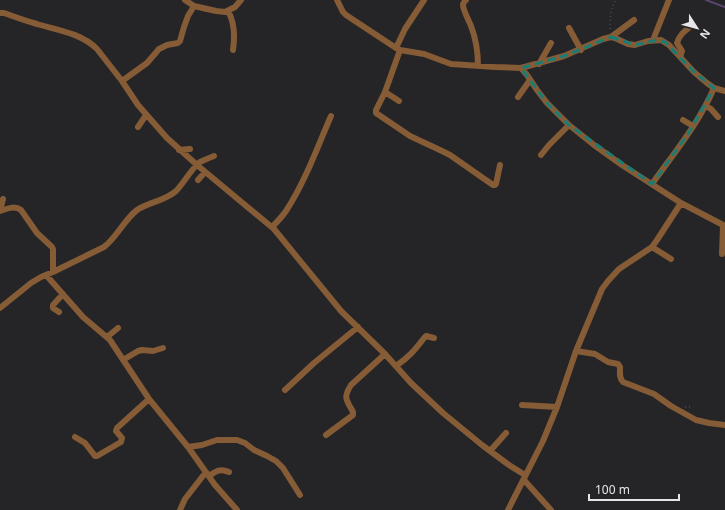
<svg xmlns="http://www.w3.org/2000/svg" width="725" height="510" viewBox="0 0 725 510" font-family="'Noto Sans',sans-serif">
<rect width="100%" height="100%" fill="#252427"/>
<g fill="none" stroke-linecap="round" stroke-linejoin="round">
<!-- stream -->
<path stroke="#5a456f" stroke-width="2" d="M706,0L725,7"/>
<!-- path -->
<path stroke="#626164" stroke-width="1" stroke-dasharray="1 3" stroke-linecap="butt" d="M610,29C610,18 610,9 616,0
M685,407H690"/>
<!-- minor -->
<path stroke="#855c36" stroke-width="6" d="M185,0L194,6L216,11L225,12L235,7L241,0
M337,0L343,12L346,15L396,48L400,50L424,54L451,64L495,67L521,68L564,56L603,39L611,37L615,38L628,44L635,45L648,41L661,40L669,45L694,72L707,83L714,88L725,91
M466,0C464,2 463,3 463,5C463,10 469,21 471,26C476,39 478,52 478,66
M228,11C235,23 235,36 233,50
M0,13H4C15,17 26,21 37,24C57,30 81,33 97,49L122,81L138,105L167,138L197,165L274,229L341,311L385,354L411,383L443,413L482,445L509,465L525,475
M569,28L581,50
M611,37L634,20
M653,40L669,0
M396,48L405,29L424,0
M400,50L385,92L376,110V113L410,136L442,151L450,155L493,185H495L496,184L500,165
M680,57L682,51L677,43C679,35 685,31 691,26
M539,64L551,43
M521,68L527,75L537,90L547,103L569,125L594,145L622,165L681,203L725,226
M122,81L147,63L159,49L167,45L178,43L180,41L184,27L188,16L194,6
M385,92L399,101
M518,97L530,80
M706,106L711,109L718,117
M683,120L693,126
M138,127L146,115
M179,150L190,149
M541,155L549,145L569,125
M198,180L205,172
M652,184C674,153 699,123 714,88
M0,211C7,209 14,205 21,210L37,233L52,247L53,249V272
M0,211L3,199
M272,227C277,222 282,217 286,211C305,182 317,148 331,116
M652,247L671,259
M722,254L723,225
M46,275L83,317L110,340L149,399L188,447L215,485L237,510
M0,308L31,283L41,277L53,272L104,247C117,237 124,220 137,210C149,202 165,201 176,191C184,183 191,169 200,162C204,160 209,158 214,156
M59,312L53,308V305L63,294
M107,337L118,328
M576,351L595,354L608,362L618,364L620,367C620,373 619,378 623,382L654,394L671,406L696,420L709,423L725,425
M123,360L138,351L142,350L153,351L163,348
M396,366C409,357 415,350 424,338L426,336L434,338
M285,390L314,363L358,327
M522,405L557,407
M326,435L353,415V412C346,399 343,398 351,385L385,354
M75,437L85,443L95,456H97L121,442L122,438L116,431L117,428L149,399
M188,447L202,445L217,440H237L245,443L254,450L267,456L276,461L283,468L300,495
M490,451L506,433
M209,476C216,471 220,468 229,472
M524,480L551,510
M180,510L185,499L206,472
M508,510L543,441L557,407L576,351L602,289L608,281L619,269L652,247L657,240L681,203"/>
</g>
<!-- marked area -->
<path fill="none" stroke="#1a7c74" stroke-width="3" stroke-dasharray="8 5" stroke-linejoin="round" d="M611,37L635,45L657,40L665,42L694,72L714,88L688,134L652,184L569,125L547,103L521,68L564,56Z"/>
<!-- north arrow -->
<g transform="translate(697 28) rotate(126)" stroke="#252427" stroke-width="3" paint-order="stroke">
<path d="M0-3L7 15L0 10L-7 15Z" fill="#e6e5e7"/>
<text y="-6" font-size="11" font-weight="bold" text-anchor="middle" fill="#e6e5e7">N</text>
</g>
<!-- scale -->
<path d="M589 494v6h90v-6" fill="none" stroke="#e6e5e7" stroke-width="2"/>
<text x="595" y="494" font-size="12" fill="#e6e5e7" stroke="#252427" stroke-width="3" paint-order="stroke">100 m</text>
</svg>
